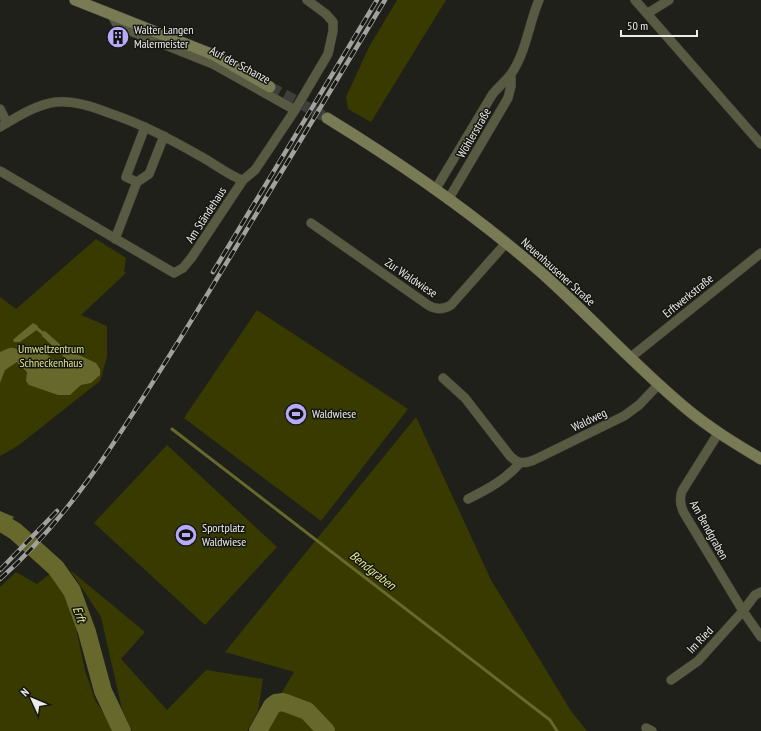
<svg xmlns="http://www.w3.org/2000/svg" width="761" height="731" viewBox="0 0 761 731" font-family="'PT Sans Narrow',sans-serif">
<rect width="100%" height="100%" fill="#20201b"/>
<!-- green -->
<path fill="#393a00" d="M397,0H446L371,122L348,109L346,97L369,47Z
M96,239L126,258L124,272L126,273L81,315L107,326V357L100,381L19,445L0,456V297L16,309Z
M257,310L408,409L321,521L184,418Z
M416,417L491,580L571,711L587,731H259L294,672L225,652Z
M167,445L277,547L205,625L94,523Z
M70,570L145,632L121,659L167,710L206,670L263,679L258,711L247,731H132L122,709L101,617Z
M16,572L37,584L51,573L68,598L78,637L85,671L96,702L117,731H0V587Z"/>
<!-- water -->
<path fill="#66682c" d="M33,323L38,326V329L20,342H14L13,340L15,338Z
M45,331L64,348L96,363L100,369V375L91,383L81,385L70,395H58L29,385L26,381L27,372L17,362L5,370L0,383V352C7,349 11,345 18,350L36,346L57,362H61L64,360V357L42,336V332Z
M0,511L14,517L0,532Z"/>
<g fill="none" stroke-linecap="round" stroke-linejoin="round">
<!-- stream -->
<path stroke="#66682c" stroke-width="3" d="M35,327L45,335
M172,429L550,720L557,731"/>
<!-- river -->
<path stroke="#66682c" stroke-width="18" d="M0,522L15,531L56,568L72,591L87,632L103,691L122,731
M258,731L272,706L276,703L283,702L307,711L326,731"/>
<!-- secondary-tunnel -->
<path stroke="#3e3f3a" stroke-width="11" stroke-dasharray="11 5.5" stroke-linecap="butt" d="M270,87L327,118"/>
<!-- minor casing -->
<g stroke="#3c3d38" stroke-width="10">
<path id="minor" d="M635,0L761,144
M648,13L669,0
M111,14L118,26L213,64L295,110
M0,109L7,123
M0,127C17,117 35,105 56,102C74,100 92,106 109,113C142,124 170,139 200,156C212,162 231,177 243,180
M0,171L174,273L183,268L192,257L243,180L255,170L295,110L328,54L333,31V22L326,14L307,0
M137,182L149,174L164,136
M435,190L492,95C498,87 506,81 511,74C526,53 529,23 539,0
M448,200L508,98L511,86V74
M311,223L428,305C436,310 443,310 451,305L506,243
M115,239L137,182L126,177L145,127
M631,357L761,253
M443,378L465,398L510,456C518,464 524,464 534,460L624,416L639,405L659,384
M719,432L682,491C679,499 680,505 684,513L743,611L761,637
M468,499C488,489 505,480 520,463
M671,680L698,661L743,611L755,595L761,592
M646,728L652,731"/>
</g>
<!-- secondary casing -->
<g stroke="#3c3d38" stroke-width="12">
<path id="secondary" d="M75,0L214,55L270,87
M327,118C402,164 477,216 543,274C592,318 637,368 688,410C711,429 736,444 761,459"/>
</g>
<!-- minor -->
<use href="#minor" stroke="#595a42" stroke-width="9"/>
<!-- secondary -->
<use href="#secondary" stroke="#797b55" stroke-width="11"/>
<!-- rail casing -->
<g stroke="#a1a19d" stroke-width="4.5">
<path id="rail" d="M213,272L377,0
M0,570L57,511
M0,579C76,512 126,424 180,339C249,227 317,113 385,0"/>
</g>
<!-- rail -->
<use href="#rail" stroke="#161712" stroke-width="3" stroke-dasharray="9" stroke-linecap="butt"/>
</g>
<!-- icons -->
<defs>
<g id="building-disc" transform="scale(1.15)"><circle r="9.5" fill="#b7abf8" stroke="#161712"/><path d="M-4-6H4V6H1V3H-1V6H-4ZM-2.5-4.3h1.7v1.8h-1.7ZM.8-4.3h1.7v1.8H.8ZM-2.5-1h1.7V.8h-1.7ZM.8-1h1.7V.8H.8Z" fill="#111"/></g>
<g id="stadium-disc" transform="scale(1.15)"><circle r="9.5" fill="#b7abf8" stroke="#161712"/><path d="M0-5a6.5 5 0 1 0 0 10a6.5 5 0 1 0 0-10ZM-3.5-1.8h7v3.6h-7Z" fill="#111"/></g>
</defs>
<g fill-rule="evenodd">
<use href="#building-disc" x="118" y="37"/>
<use href="#stadium-disc" x="296" y="414"/>
<use href="#stadium-disc" x="186" y="535"/>
</g>
<g text-anchor="middle" stroke-width="3" stroke-linejoin="round" paint-order="stroke">
<!-- poi labels -->
<g font-size="12" fill="#ebece8" stroke="#161712" text-anchor="start">
<text x="134" y="34">Walter Langen<tspan x="134" dy="14">Malermeister</tspan></text>
<text x="312" y="418">Waldwiese</text>
<text x="202" y="532">Sportplatz<tspan x="202" dy="14">Waldwiese</tspan></text>
</g>
<!-- street labels -->
<g font-size="12" fill="#ebece8" stroke="#161712">
<text transform="translate(240 65) rotate(28)" y="4">Auf der Schanze</text>
<text transform="translate(474 133) rotate(-60)" y="4">Wöhlerstraße</text>
<text transform="translate(206 215) rotate(-57)" y="4">Am Ständehaus</text>
<text transform="translate(558 272) rotate(42)" y="4">Neuenhausener Straße</text>
<text transform="translate(411 278) rotate(34)" y="4">Zur Waldwiese</text>
<text transform="translate(688 296) rotate(-39)" y="4">Erftwerkstraße</text>
<text transform="translate(589 420) rotate(-26)" y="4">Waldweg</text>
<text transform="translate(709 530) rotate(61)" y="4">Am Bendgraben</text>
<text transform="translate(700 640) rotate(-46)" y="4">Im Ried</text>
</g>
<!-- park labels -->
<g font-size="12" fill="#dee389" stroke="#161712">
<text x="51" y="353">Umweltzentrum<tspan x="51" dy="14">Schneckenhaus</tspan></text>
</g>
<!-- water labels -->
<g font-size="13" font-style="italic" fill="#e3e88e" stroke="#161712">
<text transform="translate(373 570) rotate(38)" y="5">Bendgraben</text>
<text transform="translate(80 614) rotate(70)" y="5">Erft</text>
</g>
</g>
<!-- north arrow -->
<g transform="translate(32 699) rotate(314)" stroke="#161712" stroke-width="3" paint-order="stroke">
<path d="M0-3L7 15L0 10L-7 15Z" fill="#ebece8"/>
<text y="-6" font-size="11" font-weight="bold" text-anchor="middle" fill="#ebece8">N</text>
</g>
<!-- scale -->
<path d="M621 30v6h76v-6" fill="none" stroke="#ebece8" stroke-width="2"/>
<text x="627" y="30" font-size="12" fill="#ebece8" stroke="#161712" stroke-width="3" paint-order="stroke">50 m</text>
</svg>
